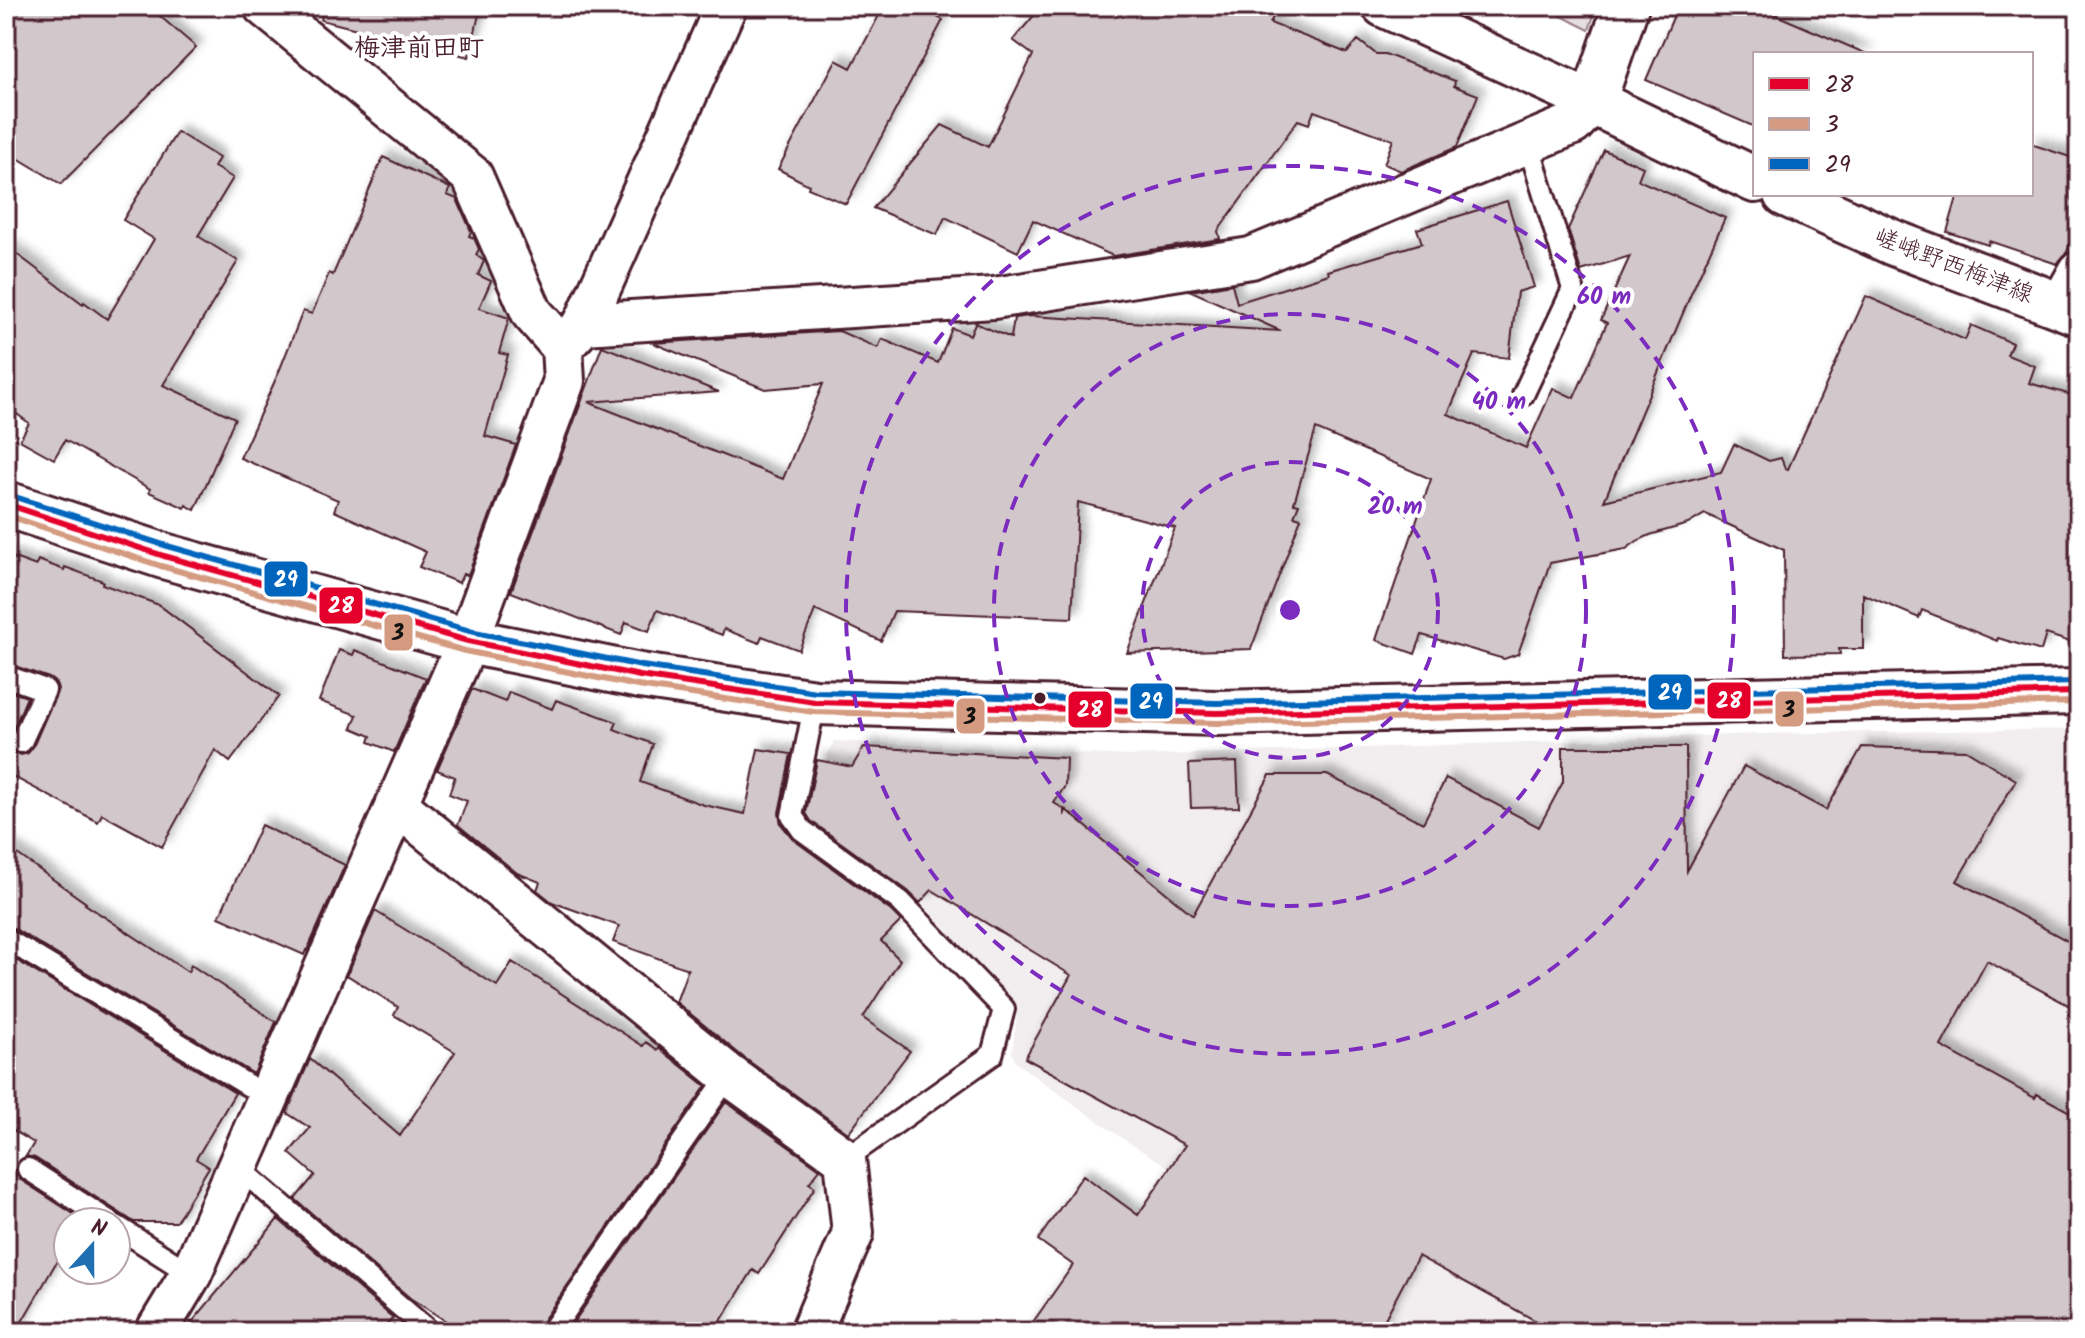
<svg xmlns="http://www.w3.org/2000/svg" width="2085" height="1338" viewBox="0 0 2085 1338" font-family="Kalam,'Klee One',sans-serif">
<defs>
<filter id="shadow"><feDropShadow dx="7" dy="-7" stdDeviation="4" flood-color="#0004"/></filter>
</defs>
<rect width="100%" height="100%" fill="#fff"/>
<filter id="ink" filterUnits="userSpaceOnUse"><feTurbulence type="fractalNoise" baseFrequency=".0125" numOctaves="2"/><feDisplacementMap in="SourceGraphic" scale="16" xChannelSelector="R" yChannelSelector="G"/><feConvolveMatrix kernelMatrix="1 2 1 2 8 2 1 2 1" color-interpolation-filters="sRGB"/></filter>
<g filter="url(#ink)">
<!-- built -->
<path fill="#f2eeef" d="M2079,729V1332H1380L1367,1325L1233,1207L1123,1139L1015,1062L1012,1052L1018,1006L907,887L813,823L805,808L834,741L1130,756L1758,734Z"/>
<!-- green -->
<path fill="#e5dee0" stroke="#987e86" stroke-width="2" d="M1542,6H1597L1589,30Z"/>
<!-- building -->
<path fill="#d2c7cb" stroke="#4a1f2b" stroke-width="2" filter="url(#shadow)" d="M6,6H148L196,47L61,184L6,151Z
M323,6H481L469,57L321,20Z
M884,6H917L943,20L846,204L808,188L809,185L778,169L836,60L851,68Z
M1042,6H1279L1270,23L1347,53L1358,40L1376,54H1385L1455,81L1454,86L1478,95L1457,147L1401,171L1384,164L1393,140L1314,111L1309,124L1298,120L1218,231L1220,239L1113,256L1033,220L1018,252L945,217L937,235L873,208L942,125L988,147L1033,55L1013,40Z
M1678,6H1755L1867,54H1755V127L1646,80Z
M177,132L219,158L214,167L233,178L198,236L238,261L163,385L235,418L195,510L186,505L185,508L149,492L150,489L65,440L54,459L20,440L29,423L6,406V246L83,304L84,302L107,319L154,239L123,220Z
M2031,144L2079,160V219L2067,252L2057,264L1989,241L1988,245L1947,232L1958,194H2031Z
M1604,150L1643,167L1638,180L1725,218L1691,294L1604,501L1721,472L1734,444L1769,461L1781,458L1785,468L1788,469L1866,296L1965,340L1971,325L2012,343L2007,355L2035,366L2029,383L2079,397V645L2046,634L2041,651L1998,638L1997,641L1922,610L1919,618L1863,594V649H1839L1840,654L1785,655L1784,550L1705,514L1688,524L1650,535L1637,541L1626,549L1550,563L1518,654L1504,659L1422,635L1415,654L1376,640L1431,479L1316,429L1294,503L1299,504L1294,516L1301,518L1251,649L1127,653L1175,528L1078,502L1072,618L894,611L881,641L815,610L799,650L762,636L759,643L724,629L722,635L657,610L649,631L626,622L621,635L511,592L602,346L719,392L588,402L783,479L823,384L765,389L653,343L839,331L878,348L882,339L938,363L952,328L970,335L975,323L1011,338L1014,318L1030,316L1281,331L1191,291L1232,284L1237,303L1329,274L1328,271L1422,243L1417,229L1507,201L1534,287L1517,292L1509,358L1474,354L1448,414L1526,448L1553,388L1574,398L1607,323L1601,320L1630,256L1581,271L1568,229Z
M383,157L450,188L447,195L457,199L471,231L469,236L474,238L479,249L476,255L484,261L478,275L491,281L479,308L509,318L499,353L508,355L485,436L516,445L468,575L463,574L459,583L419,567L426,552L334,511L338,500L240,458L278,374L303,311L312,314L329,273L333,275Z
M6,555L36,566L38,560L64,570L65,567L103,581L102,584L159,605L279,696L230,762L215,750L162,847L102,814L98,822L6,773V690L27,697L8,742L11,750L21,755L28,753L33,747L58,689L56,683L49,678L6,663Z
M339,650L353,655L355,650L426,678L394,752L369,742L371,736L352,728L357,715L319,701Z
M472,689L505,702L509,692L552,709L556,700L617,722L614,729L653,744L640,782L704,805L745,814L758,749L791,754L779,813L781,824L794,840L891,911L901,921L881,941L900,960L863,1018L910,1051L848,1133L743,1057L676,1002L688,969L613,942L619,926L552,902L537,890L540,882L517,873L458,825L467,801L449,794L455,777L437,770Z
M864,747L1066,758L1065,786L1054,803L1064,809V816L1066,810L1193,915L1270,775H1327L1423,823L1446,778L1539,827L1563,782V747H1686L1687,871L1744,766L1826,810L1862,747L1966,750L2016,780L1957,881L2079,947V1011L1987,961L1941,1046L2035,1098L2037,1094L2079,1117V1332H1556L1418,1256L1378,1332H1026L1073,1265L1038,1240L1083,1175L1138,1215L1185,1145L1025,1058L1071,975L932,890L920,903L908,891L811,821L806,813L817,760L852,767Z
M1237,762L1239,807L1191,808L1189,764Z
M261,825L345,865L307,951L306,950L304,955L219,917Z
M6,846L86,903L85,904L188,972L191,965L276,1022L254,1074L13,928L6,926Z
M375,911L497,986L512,962L643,1046L646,1042L658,1050L659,1048L706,1086L540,1325L538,1332H463L410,1298L295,1199L315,1175L289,1153L310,1128L287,1113L310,1059L400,1136L455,1052L394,1015L398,1007L347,975Z
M6,954L235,1093L196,1159L209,1167L176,1222H134L35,1158L26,1156L34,1143L6,1126Z
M726,1102L820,1169L809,1183L815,1187L759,1274L753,1270L714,1332H567Z
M16,1174L21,1180L86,1222H68V1242L16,1332H6V1191Z
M278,1219L393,1318L381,1332H184Z"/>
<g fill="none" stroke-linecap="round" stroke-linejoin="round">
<!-- service casing -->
<g stroke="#4a1f2b" stroke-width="26">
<path id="service" d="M1523,395L1573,289L1528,143
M6,676L45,690L21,742
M815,702L792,816L802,830L900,901L1004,1009L992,1055L845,1159
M6,939L269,1098
M238,1167L430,1332
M28,1169L110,1222
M116,1226L191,1274
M551,1332L729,1075"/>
</g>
<!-- minor casing -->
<g stroke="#4a1f2b" stroke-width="46">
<path id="minor" d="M2060,306L2079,272
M584,324L726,6
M562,347L584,324L994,298L1251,258L1573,124L1593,102L1383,6
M397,805L729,1075L845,1159L853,1233L811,1332
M156,1332L191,1274L468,641L564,381L562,347L532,313L472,176L264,6"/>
</g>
<!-- secondary casing -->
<g stroke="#4a1f2b" stroke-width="50">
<path id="secondary" d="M1626,6L1593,102L1755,180
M1786,194L1894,243L2079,313"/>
</g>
<!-- primary casing -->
<g stroke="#4a1f2b" stroke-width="50">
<path id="primary" d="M6,504L164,556L468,641L640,676L815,702L1217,713L2079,692"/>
</g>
<!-- service -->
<use href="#service" stroke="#fff" stroke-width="20"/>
<!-- minor -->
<use href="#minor" stroke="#fff" stroke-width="40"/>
<!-- secondary -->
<use href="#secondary" stroke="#fff" stroke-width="44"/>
<!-- primary -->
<use href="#primary" stroke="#fff" stroke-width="44"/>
<!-- bus-1 casing -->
<g stroke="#fff" stroke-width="12">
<path id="bus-1" d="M6,504L164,556L468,641L640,676L815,702L1217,713L2079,692"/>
</g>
<!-- bus-2 casing -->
<g stroke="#fff" stroke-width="12">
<path id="bus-2" d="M6,515L161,566L465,651L638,686L814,712L1217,723L2079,702"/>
</g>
<!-- bus-3 casing -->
<g stroke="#fff" stroke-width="12">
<path id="bus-3" d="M9,495L167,546L470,631L642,666L816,692L1217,703L2079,682"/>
</g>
<!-- bus-1 -->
<use href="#bus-1" stroke="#e4002b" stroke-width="6"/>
<!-- bus-2 -->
<use href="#bus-2" stroke="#d49b80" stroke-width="6"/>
<!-- bus-3 -->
<use href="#bus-3" stroke="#0065bd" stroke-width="6"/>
</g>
</g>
<!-- distance rings -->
<g fill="none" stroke="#7b2cbf" stroke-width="4" stroke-dasharray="14 10">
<circle cx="1290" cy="610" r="148"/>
<circle cx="1290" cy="610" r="296"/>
<circle cx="1290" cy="610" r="444"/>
</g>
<!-- markers -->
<circle fill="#4a1f2b" stroke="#fff" stroke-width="3" cx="1040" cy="698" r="7"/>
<g text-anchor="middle" stroke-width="8" stroke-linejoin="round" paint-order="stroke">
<!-- street labels -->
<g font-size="24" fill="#4a1f2b" stroke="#fff">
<text transform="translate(1954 265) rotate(21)" y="8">嵯峨野西梅津線</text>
</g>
<!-- neighbourhood labels -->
<g font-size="26" font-weight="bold" fill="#4a1f2b" stroke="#fff">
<text x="419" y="56">梅津前田町</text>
</g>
</g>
<circle cx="1290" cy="610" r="12" fill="#7b2cbf" stroke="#fff" stroke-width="4"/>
<g font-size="24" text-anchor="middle" font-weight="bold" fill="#7b2cbf" stroke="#fff" stroke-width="8" stroke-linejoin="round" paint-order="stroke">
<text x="1604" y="304">60 m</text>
<text x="1499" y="409">40 m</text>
<text x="1395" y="514">20 m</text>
</g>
<g stroke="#fff" stroke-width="3">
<rect x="263" y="560" width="46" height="38" rx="8" fill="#0065bd"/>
<rect x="318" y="586" width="46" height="39" rx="8" fill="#e4002b"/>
<rect x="383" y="613" width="31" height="39" rx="8" fill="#d49b80"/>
<rect x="1647" y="673" width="46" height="38" rx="8" fill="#0065bd"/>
<rect x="1706" y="681" width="46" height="39" rx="8" fill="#e4002b"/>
<rect x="1129" y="682" width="45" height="38" rx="8" fill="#0065bd"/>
<rect x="1774" y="690" width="31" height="38" rx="8" fill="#d49b80"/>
<rect x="1067" y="690" width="46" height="39" rx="8" fill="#e4002b"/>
<rect x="955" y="697" width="31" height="38" rx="8" fill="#d49b80"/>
</g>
<g font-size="22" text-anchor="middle" font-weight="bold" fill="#fff">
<text x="286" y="587">29</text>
<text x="341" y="613">28</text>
<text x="1670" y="700">29</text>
<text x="1729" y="708">28</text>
<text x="1151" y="709">29</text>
<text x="1090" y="717">28</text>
</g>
<g font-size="22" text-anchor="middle" font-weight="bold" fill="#111">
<text x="398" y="640">3</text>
<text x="1789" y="717">3</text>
<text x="970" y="724">3</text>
</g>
<!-- margin -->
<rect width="2085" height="1338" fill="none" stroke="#fff" stroke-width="32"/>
<rect x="16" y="16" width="2053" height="1306" fill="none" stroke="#4a1f2b" stroke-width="3" filter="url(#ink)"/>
<!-- legend -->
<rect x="1753" y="52" width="280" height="144" fill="#ffffff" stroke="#b7a5aa" stroke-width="2"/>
<rect x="1769" y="78" width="40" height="12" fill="#e4002b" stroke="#b7a5aa" stroke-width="2"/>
<text x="1825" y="92" font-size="24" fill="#4a1f2b">28</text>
<rect x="1769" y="118" width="40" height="12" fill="#d49b80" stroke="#b7a5aa" stroke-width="2"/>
<text x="1825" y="132" font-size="24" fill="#4a1f2b">3</text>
<rect x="1769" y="158" width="40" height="12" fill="#0065bd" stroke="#b7a5aa" stroke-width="2"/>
<text x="1825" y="172" font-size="24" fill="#4a1f2b">29</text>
<!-- north arrow -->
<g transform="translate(92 1246) rotate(21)"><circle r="38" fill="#ffffff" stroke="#b7a5aa" stroke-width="2"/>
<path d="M0-6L14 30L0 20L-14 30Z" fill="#1f6fb2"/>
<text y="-12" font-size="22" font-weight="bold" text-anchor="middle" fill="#4a1f2b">N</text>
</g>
</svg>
